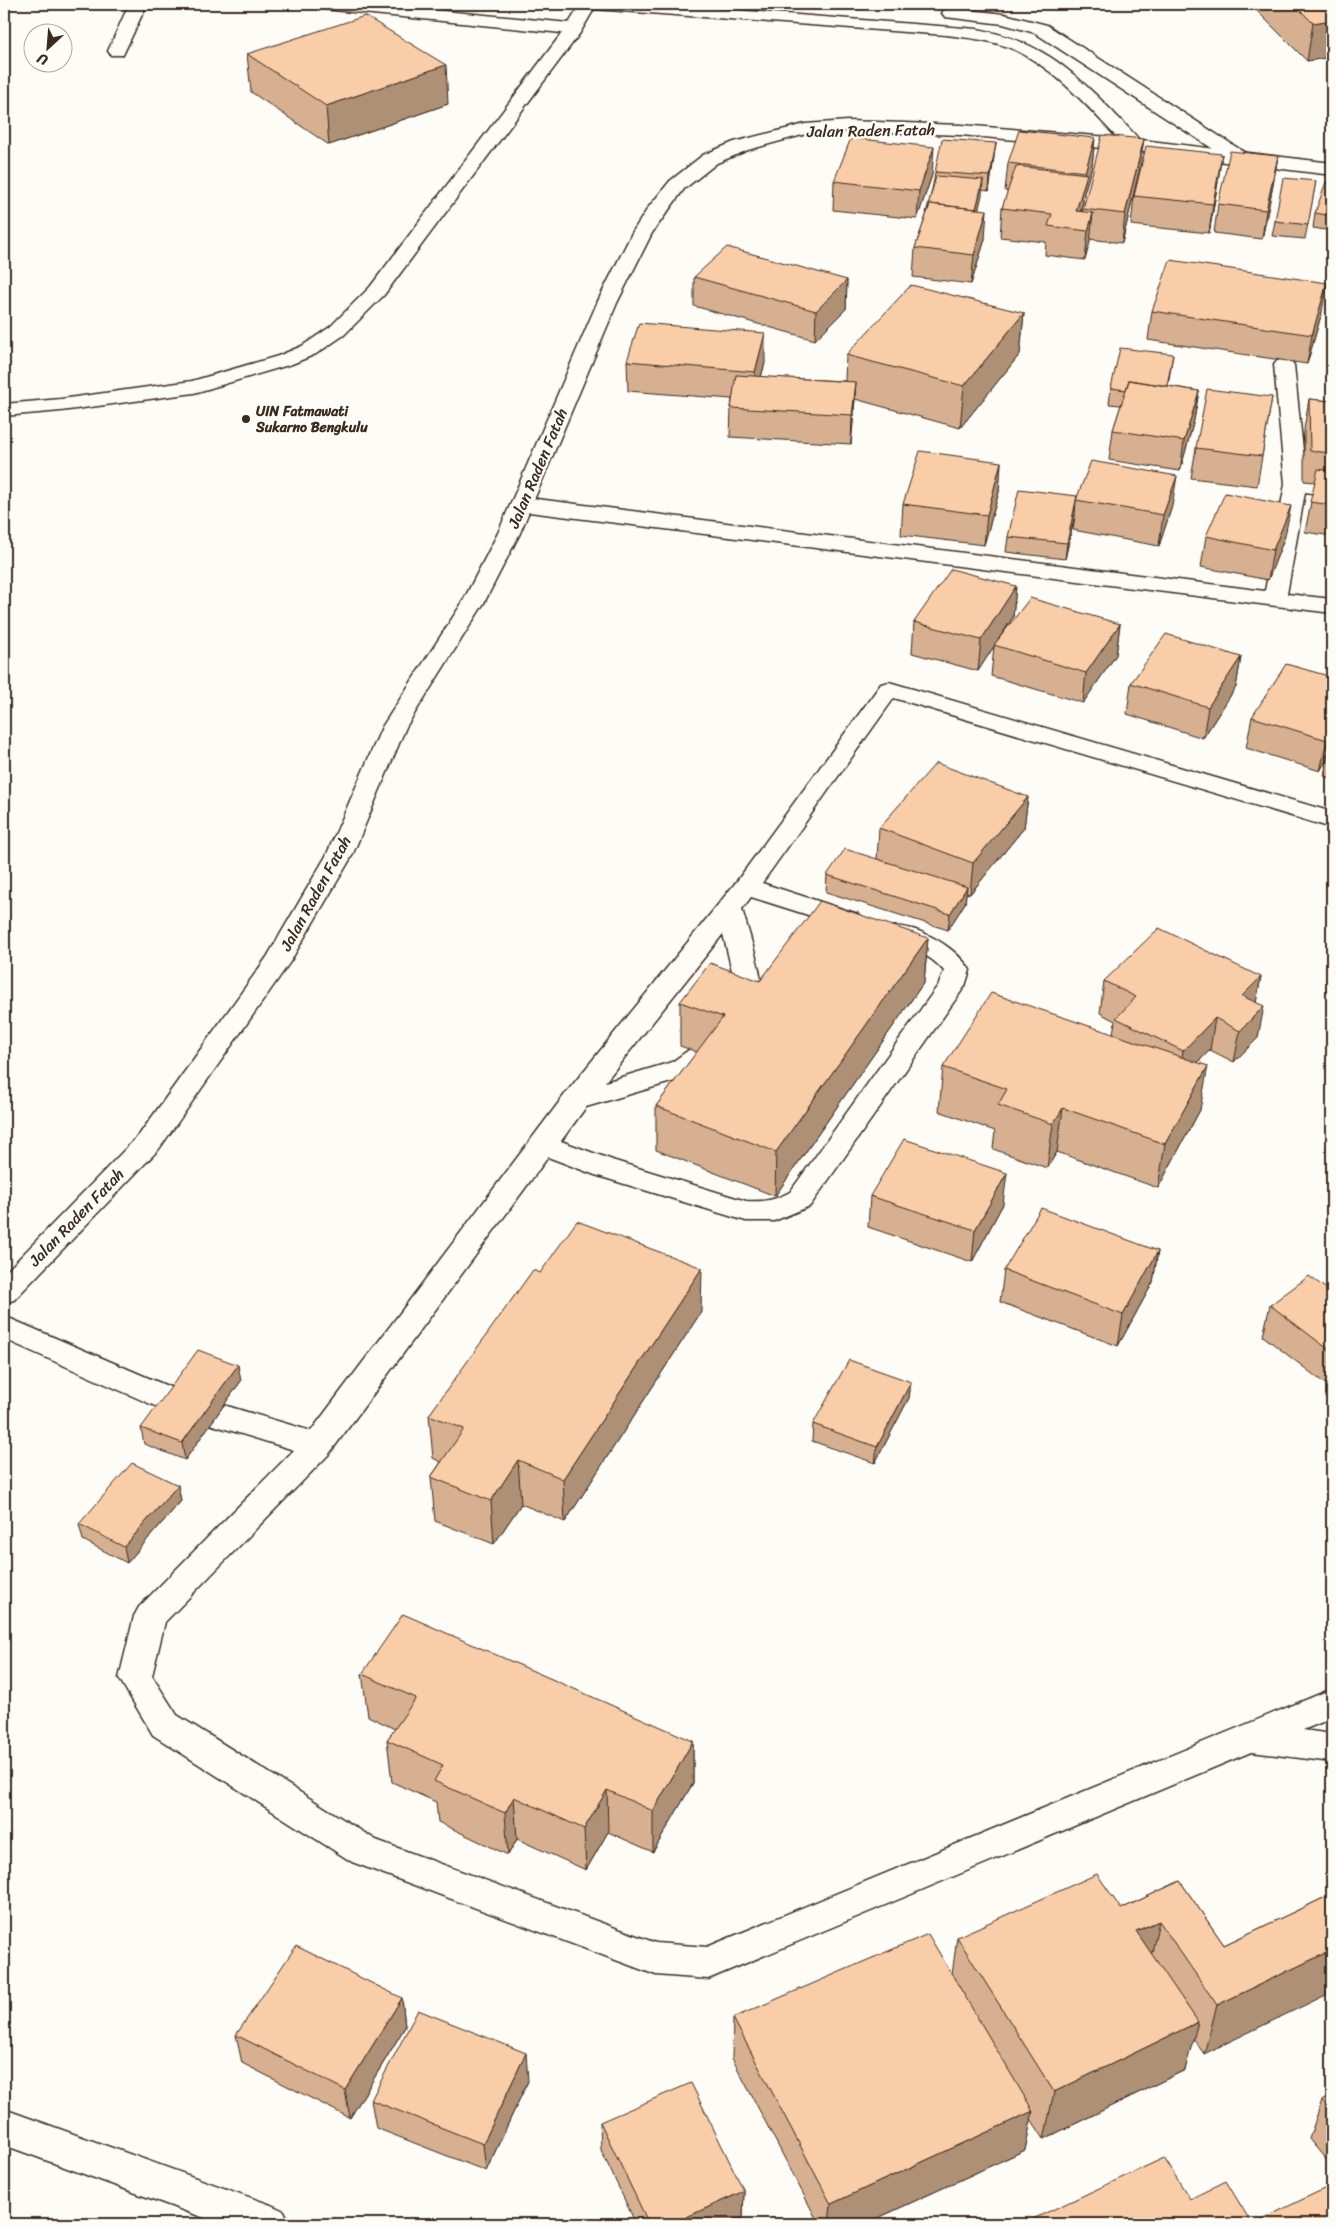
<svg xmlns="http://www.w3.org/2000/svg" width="1336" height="2228" viewBox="0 0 1336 2228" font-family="Sriracha,sans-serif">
<rect width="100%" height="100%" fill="#fdfcf7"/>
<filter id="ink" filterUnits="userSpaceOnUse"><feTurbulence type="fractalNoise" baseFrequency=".02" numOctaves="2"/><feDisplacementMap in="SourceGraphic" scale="10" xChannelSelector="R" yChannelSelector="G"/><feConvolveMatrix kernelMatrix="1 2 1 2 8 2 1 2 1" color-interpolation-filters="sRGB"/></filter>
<g filter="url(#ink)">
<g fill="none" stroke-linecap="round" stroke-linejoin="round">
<!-- lane casing -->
<g stroke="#3b2a1e" stroke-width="3">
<path id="lane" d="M129,4H147L123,55H111L108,51Z
M314,4H372L569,23L581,4H658L977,29C1039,41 1069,67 1112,111C1122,122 1135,133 1143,145L1140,149H1128C1093,113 1059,70 1013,49C992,40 969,38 946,35L594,9L580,33L384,295L344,335L316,354L292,364L194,393L61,411L4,416V404L61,399L192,381L278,356L302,346L330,327L370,287L562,33L323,9L317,8Z
M951,8L1004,14L1047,25L1244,152L1246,156L1244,160H1230L1035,33L1003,24L945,17L942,13L945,9Z
M889,682L1332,812V828L894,698L762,883L858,914L862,920L858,926L849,928L751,897L742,909C746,924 762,972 761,984C759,1004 750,1021 729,1015L725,1009L735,983L723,934L605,1082L672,1062L693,1047L703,1045L713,1047L716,1054L713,1061L692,1076L586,1107L561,1141L615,1161L746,1201C764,1202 775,1200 790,1192L939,984L944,971C928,952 906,946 884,940L880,934L884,928C912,920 955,946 970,970L965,986L810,1206L774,1221H746L595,1175L548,1157L329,1454L165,1622L152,1676L177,1715L376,1840L656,1943L707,1947L1332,1689V1718L1303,1730L1332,1734V1762L1251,1752L708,1979L656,1975L352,1862L153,1735L119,1678L134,1616L139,1607L294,1450L206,1423L202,1415L206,1407L217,1403L311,1431L566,1093L737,881L881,684Z
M4,1316L186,1394L190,1402L186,1410L175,1414L164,1410L4,1339Z"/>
</g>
<!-- street casing -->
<g stroke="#3b2a1e" stroke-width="3">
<path id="street" d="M1284,359L1291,361L1294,365L1306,479L1332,484V496L1305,492L1287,594L1332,599V613L521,511L513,509L510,504L513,499L521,497L1265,591L1285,484L1274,365L1277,361Z
M4,2109L271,2205L284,2211L290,2224H221L4,2145Z"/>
</g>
<!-- highway casing -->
<g stroke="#3b2a1e" stroke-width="3">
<path id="highway" d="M848,121L961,125L1134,139L1332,163V175L1134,151L961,135L848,131L806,134L748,150L717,163L684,189L652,233L617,303L520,533L484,603L406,727L352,856L290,962L159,1149L14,1300L4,1303V1274L139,1135L267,957L326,856L382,727L462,603L498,533L597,303L632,233L648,208L670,181L703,155L734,142L805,124Z"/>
</g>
<!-- lane -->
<use href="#lane" fill="#fdfcf7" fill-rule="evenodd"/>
<!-- street -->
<use href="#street" fill="#fdfcf7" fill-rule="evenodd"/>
<!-- highway -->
<use href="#highway" fill="#fdfcf7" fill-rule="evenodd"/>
</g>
<!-- wall -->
<path fill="#d6b090" stroke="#3b2a1e" d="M1257,4H1332V57L1307,61L1256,10Z
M247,54L448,104L329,145L251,92Z
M1095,138L1092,166L1084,193L1083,202L1081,212H1082L1083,209L1140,168L1122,243L1090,239L1085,260L1045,255L1046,242L1000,237L1002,208L1008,192L1005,191L1008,163Z
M1278,156L1273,185L1262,239L1214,233L1218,204Z
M994,157L989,191L982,190L978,209L985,239L971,284L913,277L915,248L926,216L934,180L935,172Z
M932,175L917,219L833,210L834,181Z
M1316,181L1305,239L1272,236L1275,221Z
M1218,182L1209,233L1131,225L1134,196Z
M1332,182V231L1313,228L1315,213Z
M694,277L847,280L846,309L815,340L694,306Z
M1152,311L1322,312L1307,364L1148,340Z
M1024,313L1020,354L960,428L855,399L851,444L730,437L731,408L732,399L628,391L627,361L765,363L761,377L845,381L846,355Z
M1173,354L1168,386L1199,391L1194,420L1180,471L1109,460L1113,430L1121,405L1109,404L1111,388Z
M1272,397L1257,486L1191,478L1196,448Z
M1309,399L1332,401V536L1305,532L1315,482L1304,481V429Z
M1001,462L999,492L984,545L901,535L903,504Z
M1077,496L1172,506L1159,546L1073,530L1075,515L1065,559L1006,552L1008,537Z
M1206,536H1285L1268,580L1201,567Z
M1016,586L1013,617L997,642L1120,624L1116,655L1083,703L991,676L994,646L978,671L912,653L914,622Z
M1241,657L1236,687L1203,738L1127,714L1131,683Z
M1332,677V779L1324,776L1327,759L1320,771L1246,748L1252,717Z
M1028,797L1024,828L970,894L966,893L965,903L948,930L826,892L827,875L877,859L879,828Z
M928,938L924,982L775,1196L656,1150V1106L697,1052L680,1046V1002Z
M1261,977L1256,1002L1258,1038L1234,1062L1210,1050L1198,1062L1200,1110L1158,1188L1057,1152L1047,1168L993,1149L995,1131L939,1111L943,1067L1113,1034L1115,1021L1100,1013L1104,981Z
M870,1196L1003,1204L972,1262L868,1227Z
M1158,1251L1153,1282L1118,1346L1000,1302L1004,1270Z
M540,1273L701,1312L565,1522L521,1504L494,1544L435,1521L431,1477L441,1462L433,1458L429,1415Z
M1332,1293V1389L1263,1336L1270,1305Z
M241,1381L185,1460L144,1444L141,1428Z
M911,1382L909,1398L875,1463L812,1441L813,1424Z
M178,1485L181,1501L127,1563L83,1540L79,1524Z
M362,1674L693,1741V1783L653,1852L608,1832L586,1870L517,1839L508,1855L438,1822L436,1802L392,1782L387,1740L395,1729L368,1716Z
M1180,1881L1224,1945L1332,1894L1204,2054L1193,2038L1185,2070L1044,2139L1031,2119L1025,2150L865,2224H819L732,2058L733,2018L952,1975L957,1937L1121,1909Z
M402,1998L405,2027L350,2118L242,2063L236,2035Z
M528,2081L486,2171L376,2128L371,2100Z
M1332,2094V2167L1309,2139L1322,2100Z
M600,2122L744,2191L743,2218L730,2224H636L601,2150Z"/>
<!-- shaded-wall -->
<path fill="#ae9076" stroke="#3b2a1e" d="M1332,20V57L1307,61L1313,23Z
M446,65L448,104L329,145L326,106Z
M1095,138L1092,166L1084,193L1083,202L1076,230V211L1085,181V172Z
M1144,139L1140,168L1122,243L1125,214Z
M996,143L994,157L989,191L990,176Z
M934,147L932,175L917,219L919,191Z
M1222,154L1218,182L1209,233L1213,204Z
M1278,156L1273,185L1262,239L1266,210Z
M983,180L982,195L973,233L974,218Z
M987,210L985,239L971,284L974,255Z
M1093,213L1090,242L1085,260L1088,231Z
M847,280L846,309L815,340L816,311Z
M1327,283L1322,312L1307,364L1312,335Z
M1024,313L1020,354L960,428L964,386Z
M765,333V363L754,401L755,372Z
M856,382L854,412L851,444L852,415Z
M1199,391L1194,420L1180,471L1184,441Z
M1001,462L999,492L984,545L987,515Z
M1177,476L1172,506L1159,546L1163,515Z
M1076,500L1075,515L1065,559L1067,543Z
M1291,506L1285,536L1268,580L1273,550Z
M1016,586L1013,617L978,671L981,640Z
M1120,624L1116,655L1083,703L1086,673Z
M1241,657L1236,687L1203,738L1208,707Z
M1332,730V746L1330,745L1327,759L1320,771L1327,740Z
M1028,797L1024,828L970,894L973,863Z
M967,887L965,903L948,930L950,914Z
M928,938L924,982L775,1196L776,1152Z
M1261,977L1255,1008L1242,996Z
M1264,1006L1258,1038L1234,1062L1240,1031Z
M1215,1018L1210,1050L1178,1083L1183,1051Z
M1208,1066L1200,1110L1158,1188L1165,1144Z
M1063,1108L1057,1152L1047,1168L1053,1124Z
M1007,1173L1003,1204L972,1262L975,1230Z
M1158,1251L1153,1282L1118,1346L1123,1315Z
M702,1268L701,1312L565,1522L563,1479Z
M238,1365L241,1381L185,1460L182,1443Z
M911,1382L909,1398L875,1463L877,1447Z
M518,1460L521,1504L494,1544L491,1501Z
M178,1485L181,1501L127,1563L124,1547Z
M693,1741V1783L653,1852V1811Z
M607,1790L608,1832L586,1870L584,1829Z
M514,1797L517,1839L508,1855L505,1813Z
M1159,1921L1148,1970L1136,1931Z
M1332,1950V1992L1204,2054L1217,2005Z
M402,1998L405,2027L350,2118L345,2090Z
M1198,2022L1185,2070L1044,2139L1054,2092Z
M526,2053L528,2081L486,2171L483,2144Z
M1033,2111L1025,2150L865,2224H829L831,2204Z
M744,2191L743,2218L730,2224H671Z"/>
<!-- building -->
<path fill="#f9cda8" stroke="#3b2a1e" d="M1294,4H1332V20L1313,23Z
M365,16L446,65L326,106L247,54Z
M1019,130L1095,138L1085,172L1008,163Z
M1102,135L1144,139L1125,214L1083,209Z
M851,138L934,147L919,191L834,181Z
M942,139L996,143L990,176L935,172Z
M1146,146L1222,154L1213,204L1134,196Z
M1230,151L1278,156L1266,210L1218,204Z
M1016,166L1087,174L1076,211L1093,213L1088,231L1048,226L1052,214L1002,208Z
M936,176L983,180L976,209L930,204L927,213H926Z
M1283,178L1316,181L1308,225L1275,221Z
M1326,182H1332V216L1315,213Z
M930,204L987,210L974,255L915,248Z
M727,247L847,280L816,311L694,277Z
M1170,260L1327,283L1312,335L1152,311Z
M911,285L1024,313L964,386L846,355Z
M639,323L765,333L755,372L627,361Z
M1120,348L1173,354L1167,386L1129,380L1126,390L1111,388Z
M736,375L856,382L852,415L731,408Z
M1129,380L1199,391L1184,441L1113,430Z
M1207,389L1272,397L1262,456L1196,448Z
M1309,399L1332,401V453L1310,451Z
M920,451L1001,462L987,515L903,504Z
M1091,461L1177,476L1163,515L1076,500Z
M1318,469L1332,471V505L1310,502Z
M1019,489L1077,496L1067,543L1008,537Z
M1225,493L1291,506L1273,550L1206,536Z
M951,569L1016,586L981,640L914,622Z
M1030,598L1120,624L1086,673L994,645Z
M1166,634L1241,657L1208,707L1131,683Z
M1286,664L1332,677V730L1327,740L1252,717Z
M936,763L1028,797L973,863L879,828Z
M845,849L967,887L950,914L827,875Z
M820,901L928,938L776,1152L656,1106L723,1017L680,1002L710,963L760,981Z
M1159,928L1261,977L1242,996L1264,1006L1240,1031L1215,1018L1183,1051L1116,1018L1136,997L1104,981Z
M991,993L1208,1066L1165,1144L1063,1108L1053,1124L998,1105L1007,1089L943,1067Z
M904,1139L1007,1173L975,1230L870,1196Z
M1041,1208L1158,1251L1123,1315L1004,1270Z
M577,1221L702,1268L563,1479L518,1460L491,1501L431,1477L464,1429L429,1415L533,1270L540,1273Z
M1309,1276L1332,1293V1352L1270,1305Z
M198,1350L238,1365L182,1443L141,1428Z
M849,1360L911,1382L877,1447L813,1424Z
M132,1463L178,1485L124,1547L79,1524Z
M403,1614L693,1741L653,1811L607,1790L584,1829L514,1797L505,1813L434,1781L443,1765L387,1740L416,1698L362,1674Z
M1097,1874L1121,1909L1180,1881L1224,1945L1332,1894V1950L1217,2005L1159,1921L1136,1931L1198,2022L1054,2092L957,1937Z
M928,1934L1033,2111L831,2204L733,2018Z
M296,1946L402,1998L345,2090L236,2035Z
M418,2010L526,2053L483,2144L371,2100Z
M691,2083L744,2191L671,2224H649L600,2122Z
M1332,2094V2112L1322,2100Z
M1164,2158L1190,2199L1226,2181L1252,2224L1328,2187L1332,2193V2224H1022Z"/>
</g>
<!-- markers -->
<circle fill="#3b2a1e" stroke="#fdfcf7" stroke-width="2" cx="246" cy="419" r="5"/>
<g text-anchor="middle" stroke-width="5" stroke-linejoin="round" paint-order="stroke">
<!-- far-poi labels -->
<g font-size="14" font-weight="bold" fill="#3b2a1e" stroke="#fdfcf7" text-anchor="start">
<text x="256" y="416">UIN Fatmawati<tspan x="256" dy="16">Sukarno Bengkulu</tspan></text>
</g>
<!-- street labels -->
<g font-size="16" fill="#3b2a1e" stroke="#fdfcf7">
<text transform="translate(871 130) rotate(-1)" y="6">Jalan Raden Fatah</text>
<text transform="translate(537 468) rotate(-67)" y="6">Jalan Raden Fatah</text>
<text transform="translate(315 893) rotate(-61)" y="6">Jalan Raden Fatah</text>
<text transform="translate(76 1217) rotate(-46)" y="6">Jalan Raden Fatah</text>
</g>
</g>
<!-- margin -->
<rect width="1336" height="2228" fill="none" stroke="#fdfcf7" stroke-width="20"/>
<rect x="10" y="10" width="1316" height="2208" fill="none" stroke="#3b2a1e" stroke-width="2" filter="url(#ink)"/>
<!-- north arrow -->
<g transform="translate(48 48) rotate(206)"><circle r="24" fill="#fdfcf7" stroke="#afa8a0"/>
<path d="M0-4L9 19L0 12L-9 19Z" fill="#3b2a1e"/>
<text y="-8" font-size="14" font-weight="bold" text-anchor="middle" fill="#3b2a1e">U</text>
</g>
</svg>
